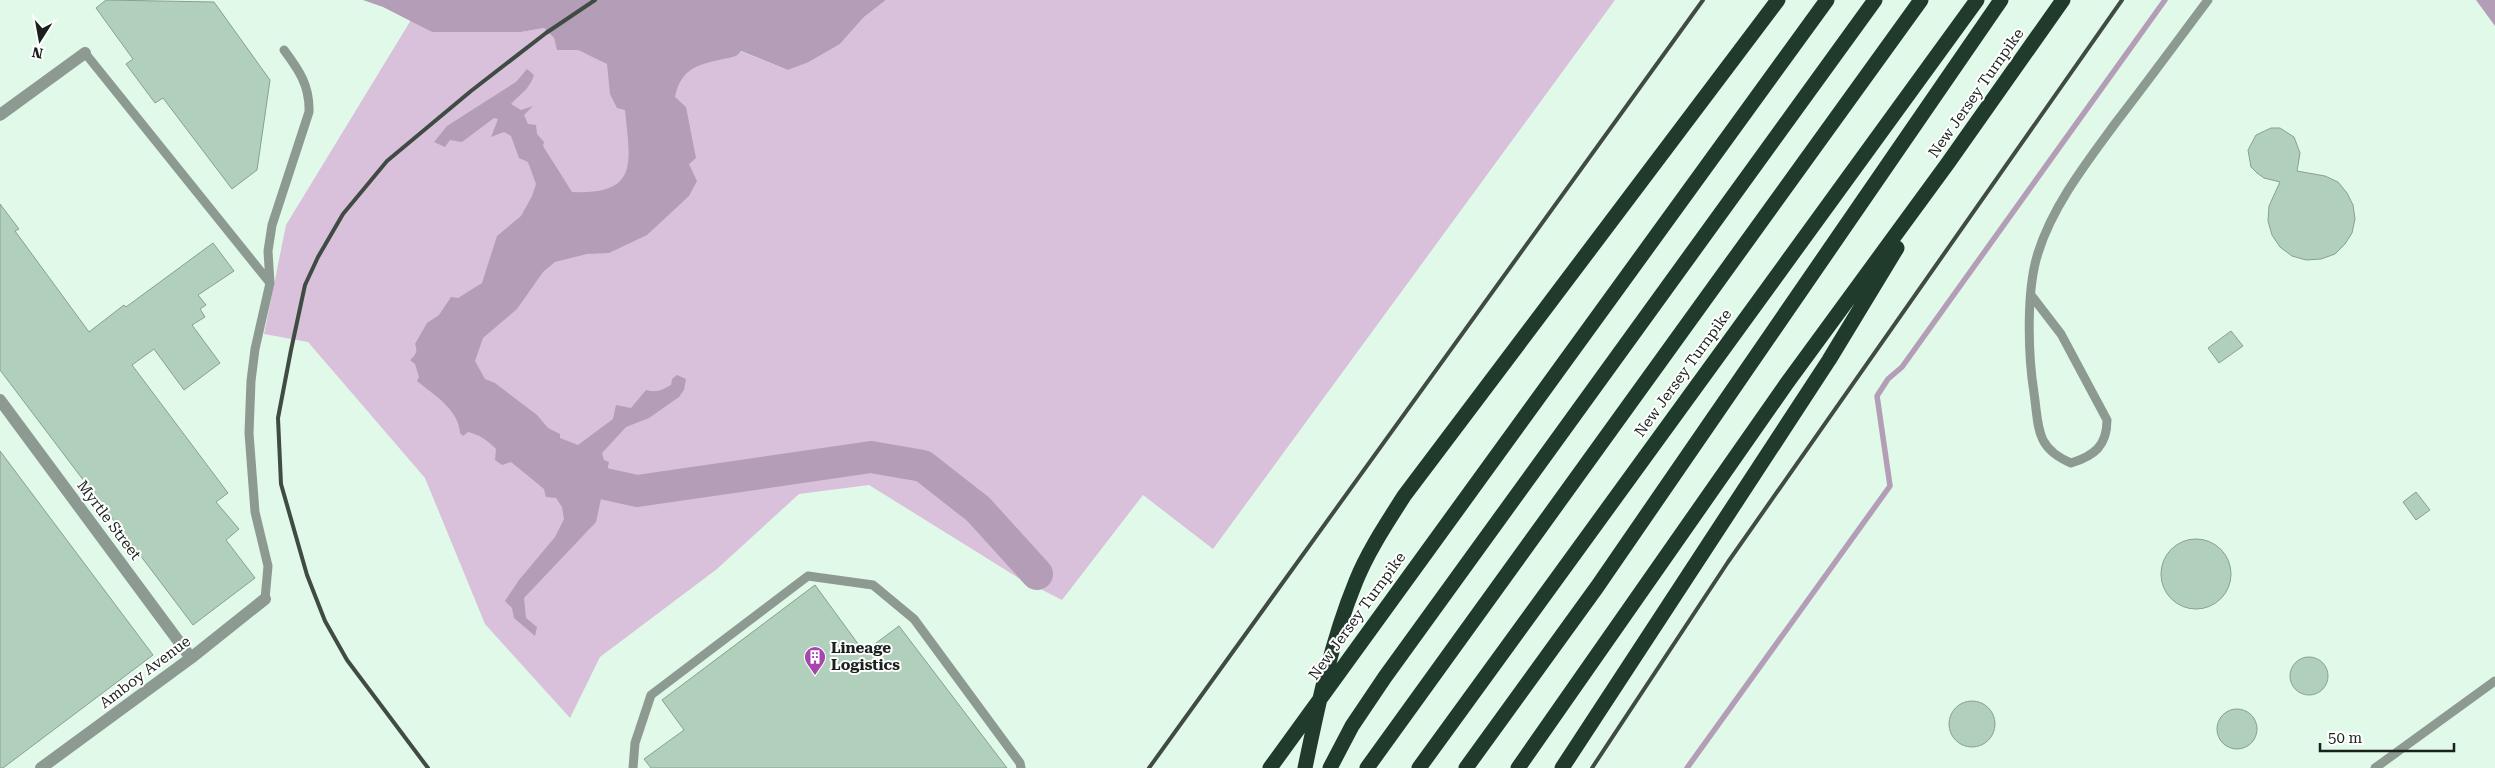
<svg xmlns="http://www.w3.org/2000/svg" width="2495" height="768" viewBox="0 0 2495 768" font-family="'Roboto Serif',serif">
<rect width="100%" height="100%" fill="#e1f9e9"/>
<!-- green -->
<path fill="#d9c1db" d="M886,0H1615L1213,549L1143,495L1062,600L1017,577L869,485L799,494L717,569L600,657L570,718L485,624L425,478L308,342L264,334L286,225L411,20L432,32H521L544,28L554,38L558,50H578L589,55L740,51L788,70L809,62L840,44L864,17Z"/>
<!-- water -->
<path fill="#b49db6" d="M363,0H886L864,17L840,44L809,62L788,70L741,51L736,56C707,64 682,62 675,97L686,107L696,158L689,164L697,181L689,196L647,235L609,253L587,254L555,262L543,272L517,309L483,338L475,361L485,379L495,383L537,415L548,428L560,434V438L578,445L613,419L616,405L631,408L646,390C657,393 662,390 671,385L672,379L677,375L686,379L684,390L679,397L649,418L626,427L602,453L604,460L609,462L596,522L524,598L526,618L537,627L535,636L514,618L512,608L505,601L519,580L555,537L564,519L562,507L556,498L546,497L544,489L511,462L502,465L495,460L496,449C487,440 480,435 468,432L463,436L460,433C459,410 433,394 417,381L419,377L415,364L410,360C416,355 418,351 415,344L427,323L439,315L451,297L458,298L482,283L497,236L521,216L532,196L536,184L528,162L519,158L511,136L504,132L491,137L498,119L494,118L462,142L450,140L445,147L434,142L447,126L516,82L527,69L534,75C530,89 520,94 511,104L521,110L533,106L524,115L528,124L536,125L537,134L544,142L543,146L572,192C640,195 630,162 625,110L617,108L610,94L607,64L578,50H557L554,38L544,28L521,32H432L383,7Z
M2476,0H2495V26Z"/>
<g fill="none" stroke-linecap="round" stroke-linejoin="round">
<!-- stream -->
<path stroke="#b49db6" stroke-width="5.5" d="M1687,768L1890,486L1877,396L1888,379L1902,367L2165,0"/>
<!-- river -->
<path stroke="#b49db6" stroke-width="32" d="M565,468L583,479L637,491L871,457L923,466L978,509L1037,574"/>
</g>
<!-- building -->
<path fill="#b1d0bc" stroke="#899f90" d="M106,0L214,2L270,80L257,170L232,189L163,98L155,103L126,64L133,59L96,8Z
M2271,128H2280L2294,137L2300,153L2297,171L2325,176L2338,182L2347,193L2353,205L2355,219L2352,233L2345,244L2335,254L2321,259L2306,260L2292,256L2280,247L2272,235L2268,221L2269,206L2280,182L2264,178L2257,173L2251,167L2248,150L2256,135Z
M0,204L19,229L15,231L89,332L124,305L126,307L213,243L234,271L198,295L206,305L200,309L205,317L192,325L220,363L184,390L154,349L132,365L228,493L216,502L239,529L226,540L255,578L193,625L0,370Z
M2231,331L2243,346L2219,363L2208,348Z
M0,451L153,655L3,768H0Z
M2416,492L2430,510L2416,520L2403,502Z
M2161 574a35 35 0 1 1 70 0a35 35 0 1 1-70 0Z
M815,585L864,652L899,626L1007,768H651L644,759L684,730L662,700Z
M2290 676a19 19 0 1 1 38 0a19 19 0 1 1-38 0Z
M1949 724a23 23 0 1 1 46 0a23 23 0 1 1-46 0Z
M2217 729a20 20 0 1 1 40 0a20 20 0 1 1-40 0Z"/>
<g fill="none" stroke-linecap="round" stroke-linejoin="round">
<!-- service -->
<path stroke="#8d9a92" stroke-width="9" d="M85,53L270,283L255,349L251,381L249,433L255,512L268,566L265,599
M270,283L268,251L272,225L309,112C310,86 299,70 284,50
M2031,295L2061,334L2107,420C2107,446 2094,456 2071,463C2035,448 2039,427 2034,393C2028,355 2026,290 2038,253C2053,205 2087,162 2117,121C2148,81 2178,40 2208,0
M633,768L635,743L651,695L808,576L873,585L914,619L1020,763L1021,768
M2375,768L2495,681"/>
<!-- minor -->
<path stroke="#8d9a92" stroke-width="12" d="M0,115L85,53
M0,400L191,658
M41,768L191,658L265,599"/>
<!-- motorway -->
<path stroke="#203a2b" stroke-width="15" d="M1270,768L1827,0
M1305,768C1318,705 1331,642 1356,581C1368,551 1387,523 1404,496L1778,0
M1330,768L1352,726L1385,677L1875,0
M1367,768L1921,0
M1419,768L1977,0
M1466,768L1597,587L2001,0
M1518,768L1787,383L1948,163L2063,0
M1562,768L1829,360L1897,248"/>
<!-- rail -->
<path stroke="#3f4b43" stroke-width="4" d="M428,768L347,660L325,621L307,575L281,484L278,418L291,350L305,285L318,257L343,214L387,161L471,91L546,33L595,0
M1149,768L1703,0
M1592,768L1728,562L2122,0"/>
</g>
<!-- icons -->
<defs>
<g id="building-pin" transform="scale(1.125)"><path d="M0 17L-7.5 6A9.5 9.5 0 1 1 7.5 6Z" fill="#a646af" stroke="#fff"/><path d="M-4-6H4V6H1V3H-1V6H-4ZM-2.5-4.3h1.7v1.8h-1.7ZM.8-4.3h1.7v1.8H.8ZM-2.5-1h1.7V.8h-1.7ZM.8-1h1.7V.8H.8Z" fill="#fff"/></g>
</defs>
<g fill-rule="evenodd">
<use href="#building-pin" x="815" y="657"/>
</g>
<g text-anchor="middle" stroke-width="4" stroke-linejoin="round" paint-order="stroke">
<!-- street labels -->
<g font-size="15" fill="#18211b" stroke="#fff">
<text transform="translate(1976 93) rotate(-55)" y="5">New Jersey Turnpike</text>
<text transform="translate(1683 373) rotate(-54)" y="5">New Jersey Turnpike</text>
<text transform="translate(109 520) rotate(53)" y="5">Myrtle Street</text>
<text transform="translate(1357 616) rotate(-54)" y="5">New Jersey Turnpike</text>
<text transform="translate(145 672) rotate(-37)" y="5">Amboy Avenue</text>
</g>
<!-- poi labels -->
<g font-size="15" font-weight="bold" fill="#18211b" stroke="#fff" text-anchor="start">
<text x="831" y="653">Lineage<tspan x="831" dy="17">Logistics</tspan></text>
</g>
</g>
<!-- north arrow -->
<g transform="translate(40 40) rotate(191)" stroke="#ffffff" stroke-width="4" paint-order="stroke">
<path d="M0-4L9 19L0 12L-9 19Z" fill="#18211b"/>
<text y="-8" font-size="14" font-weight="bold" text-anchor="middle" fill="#18211b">N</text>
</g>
<!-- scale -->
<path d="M2320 743v8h134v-8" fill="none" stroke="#18211b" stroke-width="2.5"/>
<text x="2328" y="743" font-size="15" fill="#18211b" stroke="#ffffff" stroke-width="4" paint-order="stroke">50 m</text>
</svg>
